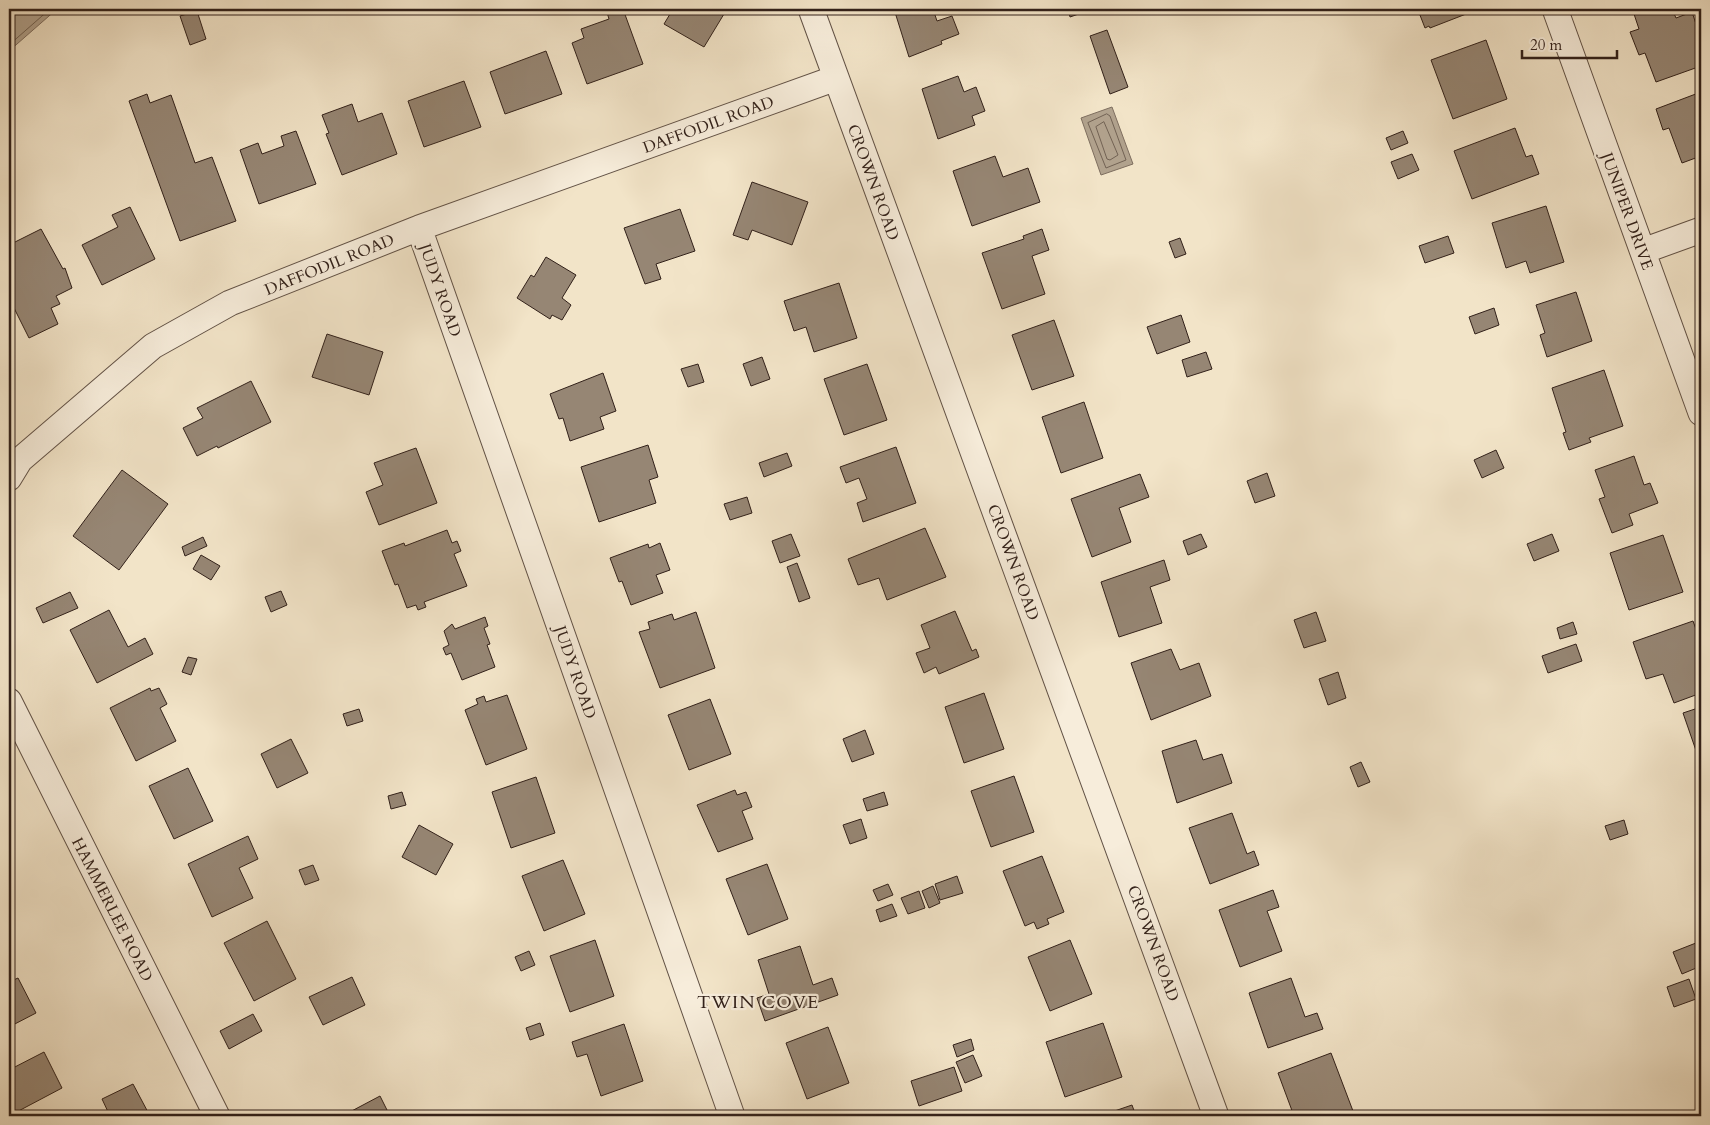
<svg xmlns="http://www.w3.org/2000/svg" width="1710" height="1125" viewBox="0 0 1710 1125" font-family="Cardo,serif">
<rect width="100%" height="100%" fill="#f2e4c8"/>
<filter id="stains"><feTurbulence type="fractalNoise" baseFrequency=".004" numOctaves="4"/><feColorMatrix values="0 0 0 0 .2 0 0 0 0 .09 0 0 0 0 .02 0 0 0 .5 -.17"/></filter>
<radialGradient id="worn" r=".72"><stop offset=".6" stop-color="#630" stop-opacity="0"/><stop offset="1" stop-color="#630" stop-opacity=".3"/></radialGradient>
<!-- water -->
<path fill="#b1a28d" stroke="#7e6e5f" d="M9,9H57L9,51Z
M1112,107L1133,164L1101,175L1081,118Z"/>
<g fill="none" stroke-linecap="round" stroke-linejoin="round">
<!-- shore -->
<path stroke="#726254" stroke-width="1" d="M9,45L50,9
M1107,114L1110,116L1126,160L1106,168L1088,123Z
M1104,122L1118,155L1110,160L1107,159L1096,127Z"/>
</g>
<!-- building -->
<path fill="#968674" stroke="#32211a" d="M606,9H623L643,64L587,84L572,43L584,38L581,29L609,19Z
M673,9H727L704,47L664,24Z
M894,9H933L937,21L952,16L959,34L941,41L942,44L909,57Z
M1068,9H1093L1070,17Z
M1421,9H1479L1430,28L1429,26L1425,28L1418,10Z
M1650,9H1672L1676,18L1692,12L1701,39V66L1656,82L1645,53L1639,55L1630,32L1639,29L1634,14Z
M197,11L206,39L190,45L180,16Z
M1107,30L1128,87L1110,94L1090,36Z
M1486,40L1507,99L1453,119L1431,60Z
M546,51L562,94L505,114L490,72Z
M958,76L964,92L976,87L985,111L972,116L975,125L938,139L922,89Z
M464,81L481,127L424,147L408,101Z
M1701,92V156L1682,163L1669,128L1663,130L1656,109Z
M147,94L150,103L171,95L195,163L212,157L236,221L180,241L129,101Z
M352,104L358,122L382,113L397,154L342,175L326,134L329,133L322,115Z
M1515,128L1526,157L1532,155L1539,174L1472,199L1454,151Z
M296,131L316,184L259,204L240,150L258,143L262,154L284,146L281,136Z
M1403,131L1408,143L1391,150L1386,138Z
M1412,154L1419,170L1398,179L1391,162Z
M995,156L1003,177L1028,168L1040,202L972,226L953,171Z
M752,182L808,202L792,245L752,230L748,240L733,235Z
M1546,206L1564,262L1530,273L1526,261L1506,268L1492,223Z
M130,207L155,259L102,285L82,245L118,227L112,215Z
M680,209L695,251L656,264L661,279L645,284L624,228Z
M41,229L63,269L65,268L72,288L56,296L60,304L51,308L58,324L29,338L9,298V245Z
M1042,229L1049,250L1032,256L1045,294L1002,309L982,253L1024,239L1023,236Z
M1448,236L1454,253L1425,263L1419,246Z
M1180,238L1186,254L1175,258L1169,242Z
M546,257L576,275L562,298L571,305L562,320L552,315L550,319L517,298L531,275L534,277Z
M839,283L857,338L814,352L806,327L794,331L784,301Z
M1576,292L1592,341L1547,357L1540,335L1545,333L1536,305Z
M1494,308L1499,325L1475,334L1469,317Z
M1181,315L1190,342L1157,354L1147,327Z
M1054,320L1074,376L1032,390L1012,335Z
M327,334L383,352L369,395L312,377Z
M1206,352L1212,369L1187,377L1182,360Z
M762,357L770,379L751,386L743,364Z
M698,364L704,382L688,387L681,369Z
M867,364L887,420L844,435L824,379Z
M1604,370L1623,426L1589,438L1591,442L1569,450L1563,433L1566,432L1552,388Z
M603,373L616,411L600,417L604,429L570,441L563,418L559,419L550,394Z
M251,381L271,422L218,448L217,446L197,456L183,428L203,418L197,408Z
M1084,402L1103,458L1061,473L1042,417Z
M648,445L658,477L649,480L656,503L599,522L581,467Z
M896,447L916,503L863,522L857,503L867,499L859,478L846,483L840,467Z
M416,448L437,503L379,525L366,492L383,485L374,463Z
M1496,450L1504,468L1482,478L1474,460Z
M787,453L792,466L764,477L759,463Z
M1634,456L1644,485L1650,483L1658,503L1629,514L1633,525L1612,533L1599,499L1605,497L1595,470Z
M122,470L168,504L119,570L73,536Z
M1267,473L1275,496L1255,503L1247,481Z
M1140,474L1149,497L1119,508L1131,542L1092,557L1071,499Z
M747,497L752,513L730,520L724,504Z
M925,528L946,577L887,600L879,578L858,585L848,559Z
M447,530L452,543L457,541L461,551L454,554L467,586L424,602L426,607L418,610L416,605L407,608L398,584L395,585L382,551L404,543L405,546Z
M791,534L800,556L780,563L772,541Z
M1201,534L1207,547L1188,555L1183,541Z
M1552,534L1559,551L1534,561L1527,544Z
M1663,535L1683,592L1629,610L1610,553Z
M203,537L207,546L185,556L182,547Z
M660,543L670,570L656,575L663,593L631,605L622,581L619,582L610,558L648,544L649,548Z
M201,555L220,566L211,580L193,569Z
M1164,560L1170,580L1150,587L1162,623L1119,637L1101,582Z
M797,563L810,598L799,602L787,567Z
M281,591L287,605L271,612L265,597Z
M70,592L78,608L43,623L36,608Z
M109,610L128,647L145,638L153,654L97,683L70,630Z
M955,611L972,651L976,649L979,657L939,674L936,667L924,673L916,653L930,648L921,625Z
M696,612L715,668L660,688L639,632L650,629L648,622L672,614L674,620Z
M1316,612L1326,641L1304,648L1294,620Z
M485,617L488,626L484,628L490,644L487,645L495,667L462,680L451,653L446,655L443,648L449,645L444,631L452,624L455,629Z
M1693,621L1701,643V693L1674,703L1663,674L1646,679L1633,642Z
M1573,622L1577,634L1560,639L1557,628Z
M1576,644L1582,661L1548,673L1542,656Z
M1171,649L1180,670L1199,663L1211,696L1151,720L1131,663Z
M188,657L197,659L191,675L182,672Z
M1338,672L1346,698L1328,705L1319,679Z
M150,688L151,691L159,688L167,704L160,708L176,741L136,761L110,708Z
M984,693L1004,749L964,763L945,707Z
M507,695L527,749L486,765L465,710L478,704L476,699L484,696L486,702Z
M710,699L731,754L689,770L668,715Z
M1701,707V765L1683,713Z
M359,709L363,721L347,726L343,714Z
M865,730L874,754L852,762L843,739Z
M291,739L308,773L277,788L261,754Z
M1196,740L1203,760L1222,754L1232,783L1177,803L1162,751Z
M1361,762L1370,782L1358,787L1350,767Z
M188,768L213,821L174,839L149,786Z
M1014,776L1034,832L991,847L971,791Z
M536,777L555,833L511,848L492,792Z
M735,790L737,795L746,792L752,807L742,811L753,839L718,852L697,805Z
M402,792L406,805L391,809L388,796Z
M884,792L888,805L867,811L863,799Z
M1232,813L1247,854L1254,851L1259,865L1210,884L1189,828Z
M861,819L867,838L850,844L843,825Z
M1624,820L1628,834L1610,840L1605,826Z
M419,825L453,844L436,875L402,857Z
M248,836L258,859L239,868L253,898L212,917L188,864Z
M1042,856L1064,912L1047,919L1049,924L1037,929L1034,922L1025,926L1003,871Z
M563,860L585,914L544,931L522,876Z
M767,864L788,919L748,935L726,879Z
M313,865L319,880L305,885L299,870Z
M957,876L963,893L940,900L935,884Z
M888,884L893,895L878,901L873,890Z
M933,886L940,903L929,908L922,891Z
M1273,890L1279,907L1267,911L1282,951L1240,967L1219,910Z
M919,891L925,908L908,914L901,898Z
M892,904L897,916L880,922L876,910Z
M267,921L296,979L254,1001L224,943Z
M595,940L614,996L570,1012L550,956Z
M1070,940L1092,994L1050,1011L1028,957Z
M1701,941V966L1682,974L1673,952Z
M800,946L813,985L832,978L838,995L765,1021L757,998L769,994L758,960Z
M529,951L535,965L521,971L515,957Z
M352,977L365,1005L323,1025L309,997Z
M18,978L36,1013L9,1027V982Z
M1291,978L1305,1017L1317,1013L1323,1029L1268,1048L1249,993Z
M1689,979L1696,999L1674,1007L1667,987Z
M253,1014L262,1031L229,1049L220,1031Z
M540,1023L544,1035L530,1040L526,1028Z
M1103,1023L1122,1077L1065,1097L1046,1042Z
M624,1024L643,1081L601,1096L587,1054L577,1057L572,1042Z
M828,1027L849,1083L807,1099L786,1043Z
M971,1039L974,1050L957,1057L953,1045Z
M44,1052L62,1088L9,1116V1070Z
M1331,1053L1353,1111L1338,1116H1294L1278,1073Z
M973,1055L982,1076L965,1083L956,1062Z
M954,1067L962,1091L919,1106L911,1081Z
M133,1084L150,1116H110L102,1099Z
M380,1096L390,1116H347L346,1114Z
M1132,1105L1136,1116H1100Z"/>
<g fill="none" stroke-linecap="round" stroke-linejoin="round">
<!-- minor casing -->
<g stroke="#625246" stroke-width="27">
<path id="minor" d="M811,9L1216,1116
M1555,9L1701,413
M419,228L732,1116
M1643,251L1701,230
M9,478L20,460L153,346L230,303L419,228L836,78
M9,701L217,1116"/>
</g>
<!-- minor -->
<use href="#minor" stroke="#f7eddb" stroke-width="25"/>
</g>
<g text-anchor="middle" stroke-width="4.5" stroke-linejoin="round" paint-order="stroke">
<!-- street labels -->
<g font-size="16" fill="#32211a" stroke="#f7eddb">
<text transform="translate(708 124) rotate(-20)" y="6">DAFFODIL ROAD</text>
<text transform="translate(874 182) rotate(70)" y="6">CROWN ROAD</text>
<text transform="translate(1628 211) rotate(70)" y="6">JUNIPER DRIVE</text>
<text transform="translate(329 264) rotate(-22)" y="6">DAFFODIL ROAD</text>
<text transform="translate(441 290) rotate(71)" y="6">JUDY ROAD</text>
<text transform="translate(1014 562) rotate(70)" y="6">CROWN ROAD</text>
<text transform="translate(576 672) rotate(71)" y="6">JUDY ROAD</text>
<text transform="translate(113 909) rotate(63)" y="6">HAMMERLEE ROAD</text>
<text transform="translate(1154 943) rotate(70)" y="6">CROWN ROAD</text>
</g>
<!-- neighbourhood labels -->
<g font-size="18" letter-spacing="1" fill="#32211a" stroke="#f7eddb">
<text x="758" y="1008">TWIN COVE</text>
</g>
</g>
<!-- margin -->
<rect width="1710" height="1125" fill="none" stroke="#f2e4c8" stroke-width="30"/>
<rect x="10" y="10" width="1690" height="1105" fill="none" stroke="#32211a" stroke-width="2.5"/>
<rect x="15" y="15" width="1680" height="1095" fill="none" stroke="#32211a"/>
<!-- scale -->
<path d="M1522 50v8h95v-8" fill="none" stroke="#32211a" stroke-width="2.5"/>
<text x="1530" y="50" font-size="15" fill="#32211a" stroke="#f7eddb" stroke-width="4" paint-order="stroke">20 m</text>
<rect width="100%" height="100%" filter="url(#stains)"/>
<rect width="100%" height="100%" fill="url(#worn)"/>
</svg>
